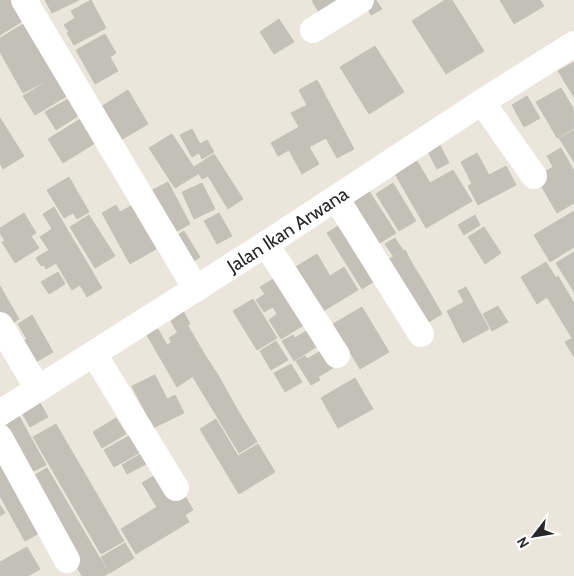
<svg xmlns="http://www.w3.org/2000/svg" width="574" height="576" viewBox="0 0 574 576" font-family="Cabin,sans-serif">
<rect width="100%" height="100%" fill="#eae6db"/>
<!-- building -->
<path fill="#c2c0b7" stroke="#c5c2b5" d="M0,0H10L0,6Z
M10,0H14L26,19L0,35V6Z
M45,0H79L52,13Z
M91,0L106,28L74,45L67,33L69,32L64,25L75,18L71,11Z
M314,0H349L324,21L312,1Z
M363,0H376L382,9L371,15Z
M445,0H452L484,51L446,74L412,21Z
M500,0H540L544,6L514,24Z
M279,19L294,42L274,54L260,32Z
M25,23L55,76L23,93L0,52V38Z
M105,34L116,53L110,57L118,71L95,84L76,50Z
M375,46L404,92L369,114L340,67Z
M574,62V97L558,71Z
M55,76L67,96L35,115L23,96Z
M317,80L354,149L337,158L326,138L309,147L319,164L302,174L289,150L278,156L271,143L299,127L291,113L307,105L299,90Z
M561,88L573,108L548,122L536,102Z
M128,90L148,124L119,141L99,108Z
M527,96L540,118L524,127L512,105Z
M68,99L78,116L56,130L45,112Z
M573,108L574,128L557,138L548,122Z
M0,118L24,156L3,169L0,163Z
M82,118L97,142L63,163L48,139Z
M192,129L200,144L207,140L214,152L202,159L199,153L192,157L180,135Z
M574,130V162L559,138Z
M172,134L198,174L175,188L149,148Z
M435,135L449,163L437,169L423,142Z
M561,148L574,171V203L557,213L536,177L553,167L547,156Z
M477,153L489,175L506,166L516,185L478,205L468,186L472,184L461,162Z
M214,154L243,199L228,209L208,176L202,179L194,167Z
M417,161L430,183L453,170L472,201L426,228L395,174Z
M69,177L89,212L77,219L73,213L64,218L47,190Z
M168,182L190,224L168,236L145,194Z
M202,183L215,209L194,219L182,192Z
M393,183L416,221L399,231L376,194Z
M367,188L396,233L375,246L347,201Z
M116,205L120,212L131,206L156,249L130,264L102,213Z
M54,207L102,288L87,297L80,285L72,290L56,263L46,269L44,265L41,266L36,258L49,250L40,237L52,229L43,214Z
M574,211V247L550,262L534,235Z
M24,213L36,233L31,236L39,248L15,263L2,242L5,241L0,233V228Z
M219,213L232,236L217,244L204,221Z
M89,215L115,256L95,268L70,227Z
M475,215L480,225L464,235L458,225Z
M346,221L381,277L362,289L327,233Z
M484,227L501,253L485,264L468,237Z
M184,231L200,257L186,266L169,241Z
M395,238L403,250L393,256L385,244Z
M405,250L413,265L391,278L382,263Z
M574,252V292L556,263Z
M317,254L330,276L344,267L358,290L320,313L294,268Z
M546,262L556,278L558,276L574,303V357L565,342L572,338L547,297L537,304L521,277Z
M413,265L426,286L403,299L391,278Z
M58,272L65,284L49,294L41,282Z
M275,278L309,322L281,339L269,320L277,314L273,307L264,312L256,300L265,294L260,287Z
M0,286L19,319L5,327L0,319Z
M426,286L442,314L420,327L403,299Z
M466,287L489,329L463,343L447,311L464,302L458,291Z
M253,299L277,338L257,350L233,311Z
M178,301L190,324L177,332L171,321L176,318L169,306Z
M498,306L508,322L492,331L483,314Z
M362,307L389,352L360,369L333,324Z
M32,315L53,352L27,367L15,346L27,339L18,324Z
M152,319L167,345L172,342L192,377L177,387L141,325Z
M188,326L205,355L186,366L169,338Z
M308,330L324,342L294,361L282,341L293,335L295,338Z
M276,341L288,360L271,370L260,351Z
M322,350L333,368L318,377L320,380L311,385L296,361L305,356L307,359Z
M205,355L218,375L199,387L186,366Z
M291,364L302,382L285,392L274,373Z
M155,375L167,399L175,395L184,413L153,428L132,386Z
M218,375L237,409L219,420L199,387Z
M355,378L373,409L338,428L321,398Z
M36,396L48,417L30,427L18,406Z
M237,409L257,442L239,453L219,420Z
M19,416L46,465L24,476L9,429L6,423Z
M116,418L126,434L102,448L93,432Z
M216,419L238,456L258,444L275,472L239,494L200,429Z
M56,424L124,541L101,554L33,437Z
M134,433L144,450L114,467L104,450Z
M0,450L27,493L5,505L0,496Z
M142,453L148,463L127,474L122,465Z
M47,468L64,497L43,509L26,480Z
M162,471L182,491L193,510L185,515L189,522L136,554L121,529L157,507L142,483Z
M27,493L47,529L25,541L5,505Z
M64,497L92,545L71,557L43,509Z
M0,505L5,513L0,516Z
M125,543L134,558L110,573L101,557Z
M92,545L109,573L104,576H82L71,557Z
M27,547L40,569L28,576H0V562Z"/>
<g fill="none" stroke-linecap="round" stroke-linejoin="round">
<!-- minor -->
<g stroke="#fff" stroke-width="26">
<path d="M24,0L196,289"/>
<path d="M313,30L361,0"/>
<path d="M482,102L534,176"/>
<path d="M336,198L421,334"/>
<path d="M266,244L337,355"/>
<path d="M0,325L38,389"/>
<path d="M94,354L176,488"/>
<path id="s1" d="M0,413L266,244L482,102L574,44"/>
<path d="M0,438L67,560"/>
</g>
</g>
<g text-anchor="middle" stroke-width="4.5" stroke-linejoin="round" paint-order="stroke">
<!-- street labels -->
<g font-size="19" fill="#282828" stroke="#fff">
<text dy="7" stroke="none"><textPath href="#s1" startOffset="341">Jalan Ikan Arwana</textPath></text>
</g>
</g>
<!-- north arrow -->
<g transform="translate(534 536) rotate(239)" stroke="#ffffff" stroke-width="4" paint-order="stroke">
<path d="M0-4L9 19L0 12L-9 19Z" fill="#282828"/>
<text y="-8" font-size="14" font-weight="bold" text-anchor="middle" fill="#282828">N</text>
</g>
</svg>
